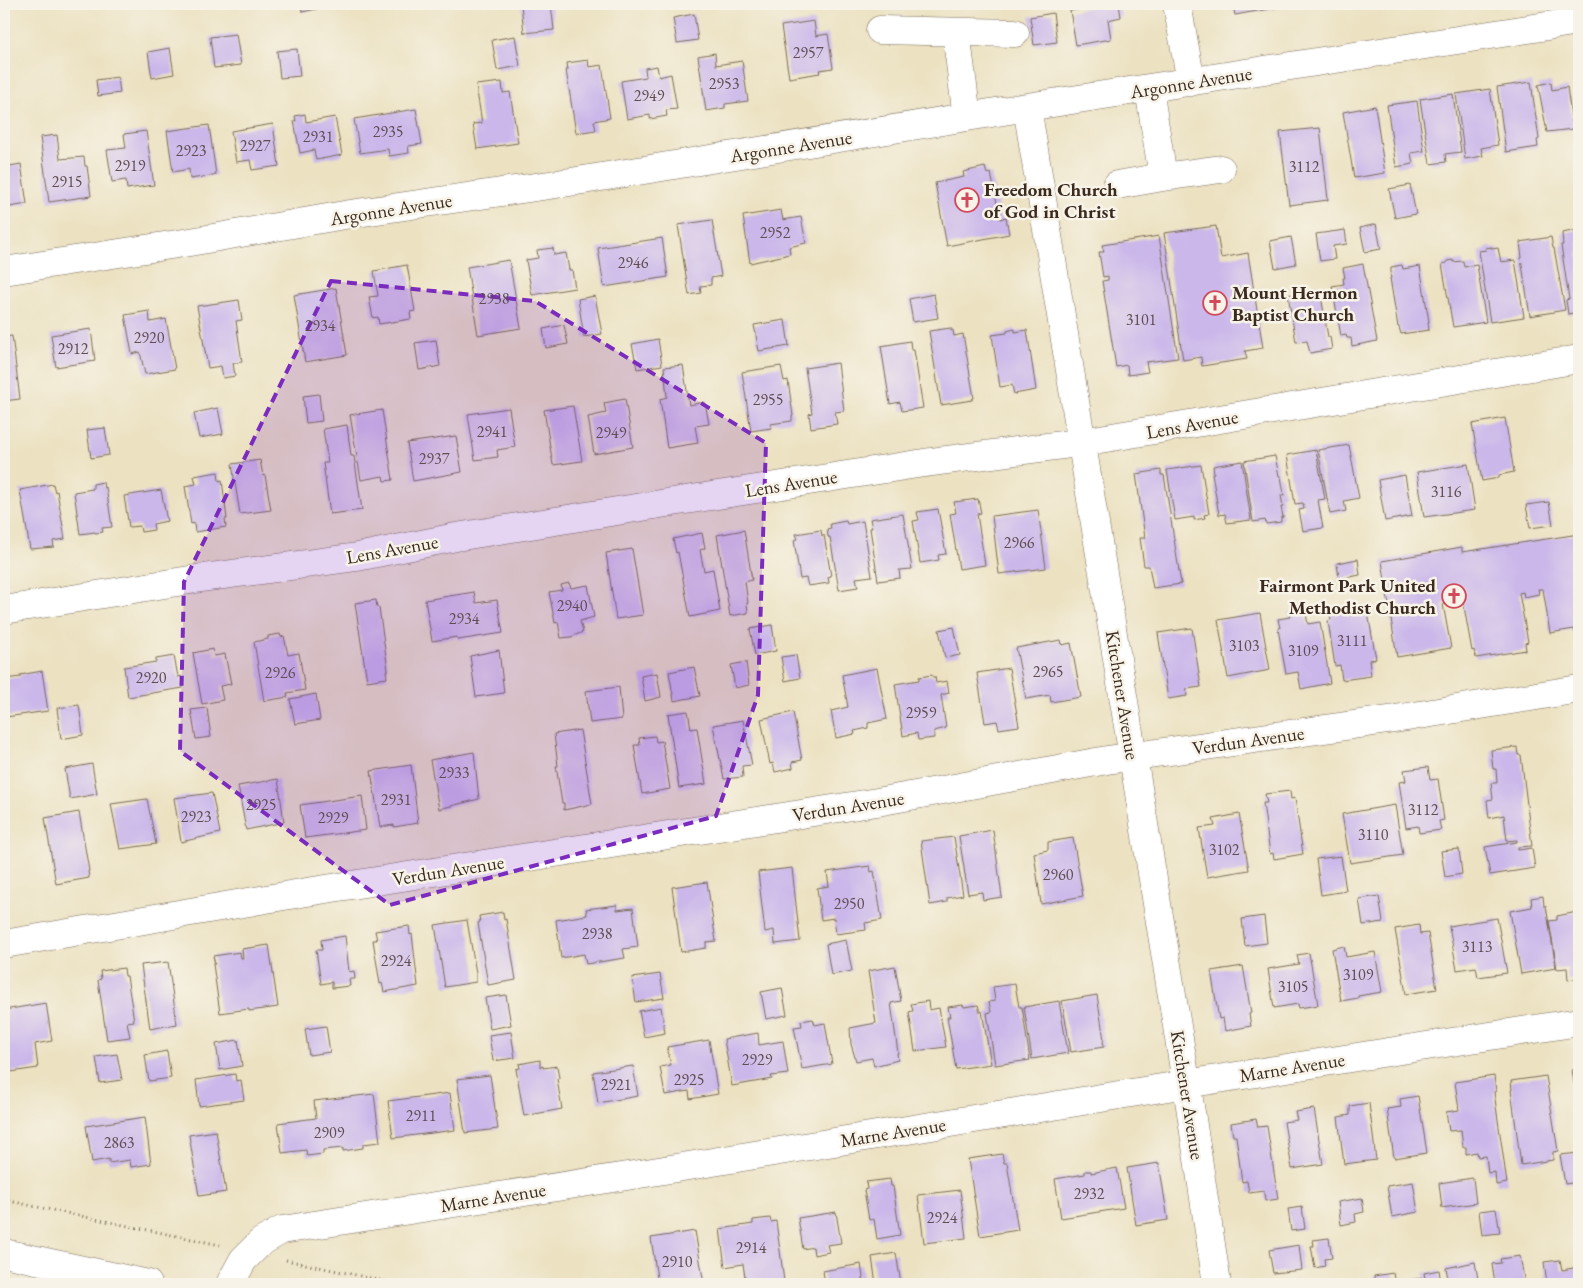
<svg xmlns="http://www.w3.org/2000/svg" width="1583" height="1288" viewBox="0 0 1583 1288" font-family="'EB Garamond',serif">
<rect width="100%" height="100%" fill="#f7f3e8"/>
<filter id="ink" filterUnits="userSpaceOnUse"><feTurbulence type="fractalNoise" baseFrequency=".02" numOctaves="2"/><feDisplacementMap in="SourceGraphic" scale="10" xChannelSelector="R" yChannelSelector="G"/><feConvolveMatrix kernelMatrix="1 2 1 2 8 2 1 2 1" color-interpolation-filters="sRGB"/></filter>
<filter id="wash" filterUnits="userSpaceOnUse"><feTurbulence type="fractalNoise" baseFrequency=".0096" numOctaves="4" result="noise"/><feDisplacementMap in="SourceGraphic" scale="20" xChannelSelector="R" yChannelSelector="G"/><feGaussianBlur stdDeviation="1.12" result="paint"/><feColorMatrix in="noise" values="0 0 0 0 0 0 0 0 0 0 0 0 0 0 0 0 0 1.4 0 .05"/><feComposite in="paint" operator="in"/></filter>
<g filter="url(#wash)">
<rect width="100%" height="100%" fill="#ece2c2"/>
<g id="blocks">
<!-- building -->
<path fill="#cbb7ea" d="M301,4H316L317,9L302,12Z
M521,4H551L554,30L524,33Z
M1110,4H1119L1121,17L1108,20L1111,39L1076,45L1070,11Z
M1222,4H1290L1291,5L1235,15L1233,6L1223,8Z
M1053,13L1057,42L1034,45L1030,17Z
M694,14L698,40L677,43L673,18Z
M814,21L816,36L828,34L833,68L819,70L820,73L789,78L781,26Z
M236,34L241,65L214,68L210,37Z
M515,36L520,66L497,70L492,40Z
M170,48L174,74L152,78L148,52Z
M297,49L300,76L280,78L277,51Z
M715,53L716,65L742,61L748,101L725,104V108L706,111L698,56Z
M588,60L589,67L602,65L610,118L594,121L596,130L576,133L566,70H568L567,63Z
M657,66L659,77L671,74L677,109L666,110L667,116L650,119V115L627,119L621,81L646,77L645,68Z
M118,77L120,93L98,96L96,80Z
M502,82L503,93L510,92L518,143L477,149L473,124L482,123L476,85Z
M1531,82L1539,139L1537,140L1538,147L1506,152L1497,87Z
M1551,82L1552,90L1567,87L1573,129L1547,132L1538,85Z
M1490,89L1498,145L1481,148L1483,156L1465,159L1456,94Z
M1453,94L1461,152L1445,154L1446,162L1430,164L1420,99Z
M1417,101L1424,151L1411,153L1413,164L1396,167L1387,105Z
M1375,106L1385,173L1354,178L1343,112Z
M416,109L422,144L408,146L409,153L389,156L388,149L360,153L354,119Z
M305,114L306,122L335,117L342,155L316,160L314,150L300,153L294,121H296L295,116Z
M273,124L279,166L252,170L250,160L236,162L231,131Z
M209,125L216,175L190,179L189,169L173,172L167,131Z
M1320,128L1328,200L1289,205L1280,132Z
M146,131L154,185L127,189L126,180L112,182L107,150L126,148L124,134Z
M57,135L60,159L84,157L85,166H87L91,196L49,202L40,137Z
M21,164L27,204L4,208V167Z
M985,167L987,174L991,173L1000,219L1006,217L1009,234L947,246L935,183L964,177L963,172Z
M1410,185L1416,214L1395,218L1389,189Z
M781,210L783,220L801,217L806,243L789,247L790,254L750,263L743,216Z
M712,220L721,276L711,278V285L700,286L701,293L689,295L678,225Z
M1376,224L1381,249L1365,252L1360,228Z
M1216,226L1221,258L1248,253L1263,348L1245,351L1247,359L1202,366L1201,357L1183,360L1164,233Z
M1345,230L1347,244L1333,246L1335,259L1320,261L1316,234Z
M1578,230L1579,312L1568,314L1566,300L1569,299L1561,245H1563L1562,233Z
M1159,236L1178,358L1146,362L1148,372L1128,375L1127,365L1116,367L1102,281L1108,280V276L1103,277L1099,252H1104L1102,245Z
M1291,237L1296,264L1275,268L1270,241Z
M1551,237L1553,248H1554L1565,310L1530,316L1521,258H1522L1520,242Z
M662,238L668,277L604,287L598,248Z
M1492,247V249L1498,248L1501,262L1515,260L1524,317L1490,322L1479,251L1486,250L1485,248Z
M553,248L554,255L566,253L569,270H572L575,288L532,295L526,260L538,258L537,250Z
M509,260L521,328L478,335L467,267Z
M1453,260V262L1463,261L1464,267L1477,265L1486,322L1453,327L1442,264L1447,263V261Z
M1363,264L1377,341L1352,346L1351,338H1347L1346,335L1341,336L1332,286L1344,284L1343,278H1345L1343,268Z
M407,265L415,311L410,312L411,319L379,324L378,317L373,318L369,297L378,296L374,271Z
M1402,265L1403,269L1420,266L1429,322H1428L1429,330L1401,334L1399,327H1398L1390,278H1391L1390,274H1391V267Z
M336,288L347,355L305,362L294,295Z
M1320,290L1328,337H1330L1332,349L1310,353L1307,341L1296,342L1288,295Z
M934,294L938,318L913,322L909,299Z
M595,296L602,334L584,337L578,299Z
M239,300L242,320L236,321L242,362L233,363L235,376L223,378L221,366L208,368L197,306Z
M149,311L150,322L166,319L175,369L145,374L140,352L132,354L125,315Z
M785,320L789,346L759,351L754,325Z
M564,325L568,344L546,348L543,329Z
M951,328V331L953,330L954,336L963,334L974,398L972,399V400L941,405L929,331Z
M91,329L95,361L56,367L51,335Z
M1015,329V332L1027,330L1036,390L1014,394L1012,385L1000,387L992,335L1007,333V331Z
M12,336L20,399L4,401V337Z
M658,339L662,365L637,369L632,344Z
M436,340L440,366L419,370L415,343Z
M910,341L911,350H914L923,408L902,411L900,402L890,404L881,346Z
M838,363L844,411L835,412L837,424L811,428L809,414L812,413L805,368Z
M683,365L689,405L705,402L709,424L695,426L698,443L667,448L660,399L667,397L664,367Z
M781,366L784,381L788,380L793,416H792V421L770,424L771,428L751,431L742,372Z
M319,394L322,421L306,423L303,396Z
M625,399L633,447L594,454L588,417L606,413L604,403Z
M573,406L582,461L553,465L544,410Z
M218,408L223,434L199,438L194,413Z
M509,408L515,447L497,450L498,457L475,460L468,414Z
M382,410L393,480L384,481L383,476L361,480L350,415Z
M1505,418L1514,472L1499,475V478L1482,481L1472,424Z
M347,425L351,456H354L362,510L330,514L323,463H328L323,429Z
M105,428L109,455L91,458L87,430Z
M456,436L462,472L413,481L407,443Z
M1349,445L1359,498L1344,501L1346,511L1330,514L1318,450Z
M1316,450L1325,499L1318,500L1323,528L1303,531L1299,510L1304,509L1303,503L1295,504L1287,455Z
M1275,456L1279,476H1281L1284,495H1281L1283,507H1281L1283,517L1281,518V522L1266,524L1265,520L1253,522L1244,461Z
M260,460L263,476L265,475L271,510L240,514L232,464Z
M1242,461L1251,520L1227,523L1225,514L1219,515L1212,473H1214L1213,466Z
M1468,464L1475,510L1424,517L1417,472Z
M1201,465L1209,514L1204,515L1205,518L1194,520V517L1175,520L1167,470Z
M1161,470V475H1164L1181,584L1153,588L1149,566H1144L1140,538H1145L1136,474Z
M218,472L219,481L222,480L227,519H225L226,527L195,532L194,523L191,524L185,486L196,484L194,476Z
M1405,475L1412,516L1385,521L1378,480Z
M103,482L104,488L106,487L112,527L102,528L103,532L95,533V532L80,534L74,492L93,489V484Z
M53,484L55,492L57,491L65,539L53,541L54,547L30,549L20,490Z
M161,490L167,521L153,524L154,530L141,532L140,526L129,527L124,496Z
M978,499L981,513L977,514L985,565L959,569L950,514L956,513L954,502Z
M1549,502L1553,525L1530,528L1526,505Z
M938,509L946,554L938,555L939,560L920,563L913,521L919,520L917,512Z
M1038,510L1046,568L999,574L992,516Z
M903,514L912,569L899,570L900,578L878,581L870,528H872L870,519Z
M846,521L847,524L863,521L872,576L856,578L858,587L839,590L830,537H828L827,529L831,528L830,524Z
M744,530L752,580L745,582L748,603H747L748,613L730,616L717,535Z
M821,530L822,536L824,535L831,576L828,577L829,583L808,586L806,578L800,579L794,540L798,539L796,534Z
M702,533L705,548L700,550L704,571L713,569L720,611L690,617L678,552L676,553L673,539Z
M1579,534V632L1575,633L1574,629L1550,633L1543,589H1538L1539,594L1524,597L1523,592L1519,593L1528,642L1525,643L1526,650L1476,658L1474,650L1472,651L1463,601L1443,604L1451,648L1397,657L1382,561L1462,547V552Z
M632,549L643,615L616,619L606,553Z
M1358,559L1360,575L1339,579L1337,563Z
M569,583L571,588L588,585L594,617L580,621L583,632L571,637L561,638L558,622L555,623L549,592L562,590L561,585Z
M474,592L476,603L497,600L503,633L458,640L457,637L432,641L425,600Z
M376,600L377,607L379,608L388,670L386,671L387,678L367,681L355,603Z
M1362,605L1363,614L1368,613L1376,659L1369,660L1371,676L1342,680L1340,665L1335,666L1328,621L1331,620L1329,610Z
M1305,609L1308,624L1320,622L1330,683L1301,689L1298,672L1286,674L1278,629L1280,628L1278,619L1290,617L1289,612Z
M1260,613L1270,670L1228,678L1218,620Z
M772,625L776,651L755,655L750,629Z
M954,627L960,655L945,658L939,630Z
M1192,628L1201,687L1186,689L1187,696L1168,699L1158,633Z
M280,634L281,637L284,636L288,655L299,653L305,690L287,693L288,697L264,701L254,642L268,639V636Z
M1061,640L1062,645L1071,643L1081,697L1051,702L1050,695L1026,699L1016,648Z
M213,649L214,656L225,654L231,684L220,686L223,700L202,704L193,653Z
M499,650L504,693L476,697L470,656Z
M796,655L800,678L785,681L781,657Z
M174,656L178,677L181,676L183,688L128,697L124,667L156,662V659Z
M746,662L749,685L735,688L731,665Z
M694,667L700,696L674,701L669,672Z
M877,668L887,719L868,723V728L854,731L855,734L836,738L831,711L848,707L842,675Z
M1009,668L1019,726L999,729L997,721L985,723L977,673Z
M42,671L48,711L6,717L4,705V679L21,677L20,675Z
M657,673L661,697L645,701L641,676Z
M932,675L933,677H935L936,683L947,681L949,693L941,695L946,728L934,731V738L918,740L917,733L903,736L895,684L919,680V677Z
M619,687L622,719L590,723L586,691Z
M316,694L320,720L295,724L290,699Z
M79,705L83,735L61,739L57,708Z
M207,708L211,737L196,739L191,710Z
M688,711L691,729L697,728L706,784L679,788L668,714Z
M793,712L802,760L792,762L793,768L775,772L773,763L770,764L761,719Z
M743,720L752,765L742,766L743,777L724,779L713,725Z
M580,730L592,804L564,810V803H562L556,766H558L554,734Z
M655,736L656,742L662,741L670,789L642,794L634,745H640L639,738Z
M1517,747L1518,755H1521L1532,846L1518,847V850L1532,848L1535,868L1490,875L1485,847L1517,842V840L1507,841L1504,815L1489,818L1487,800L1493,799L1491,783H1497L1496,769H1493L1491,750Z
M474,752L479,799L439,809L430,760Z
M92,764L97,794L70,799L65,769Z
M411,765L418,823L394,827V825L380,827L371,771Z
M1428,767L1430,780L1438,779L1444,820L1439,821L1441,830L1419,833L1418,826L1406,828L1399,782L1406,781L1404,770Z
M278,779L284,822L246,830L238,786Z
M1290,791L1291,799L1295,798L1303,854L1274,859L1273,853L1270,854L1263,803H1267L1265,794Z
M212,793L220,833L181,842L174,798Z
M362,796L366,830L305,838L300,805Z
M147,799L156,844L120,849L111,804Z
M1395,805L1403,855L1350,863L1342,814Z
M79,812L89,871H88L89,878L56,884L45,818Z
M1239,814L1249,870L1207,877L1199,828L1215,826L1213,819Z
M993,830L1002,897L983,900L982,892L968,894L959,836Z
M954,837L963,895L947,898V902L930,905L921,841Z
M1073,838L1083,896L1041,904L1034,853L1048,850V842Z
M1459,849L1462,874L1445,877L1441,851Z
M1341,856L1346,891L1321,895L1316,859Z
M870,866L871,872L874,871L882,920L865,923L866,930L836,934L834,918L821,920L817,888L829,886L827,872Z
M792,868L800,941L775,944L774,930L765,932L758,872Z
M707,882L716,941L706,942V948L681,952L672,887Z
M1379,896L1383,922L1363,925L1359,899Z
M1543,896L1544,906H1546L1556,968L1521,974L1510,911L1532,907L1531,898Z
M617,905V910L633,908L638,947L623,949L625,958L586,964L584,954L561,958L556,920L587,915L586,909Z
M503,912L504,920L506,919L516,980L488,985L478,923L480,922L479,916Z
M1577,912L1579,926V978L1568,980L1567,968L1557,969L1549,921L1557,920V916Z
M1264,916L1267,943L1245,946L1242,919Z
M1497,918L1507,973L1478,977L1476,967L1457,970L1449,926Z
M467,920L476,973V982L445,987L435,925Z
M1419,925L1420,934L1428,933L1437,989L1406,994L1395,929Z
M409,926L410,935L412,934L418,986L384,992L382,983L380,984L373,940H377L375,931Z
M345,936L349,972L354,971L355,979H349L350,986L332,988V982L321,984L316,950H322L321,940Z
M846,940L852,971L831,975L826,944Z
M269,945L278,1007L249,1011V1009L220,1013L213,964H215L213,956L240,952L241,958H243L242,949Z
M1344,946L1346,957L1375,952L1382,992L1358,996V998L1341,1001L1332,949Z
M1309,953L1318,1005L1299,1008L1298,1004L1274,1008L1268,969L1299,964L1297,955Z
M168,962L177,1024L150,1029L141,965Z
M895,966L901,1001L891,1003L898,1053H897L898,1060L874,1066L872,1058L856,1061L851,1044L850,1028L876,1023L868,971Z
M1243,966L1251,1013L1249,1014L1251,1026L1225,1031L1223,1018L1219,1019L1211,971Z
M124,968L125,976H127L134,1021L127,1022L130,1037L107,1040L98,980L101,979L100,971Z
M660,974L664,998L636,1002L632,978Z
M1015,984L1019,1007H1022L1030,1060L995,1065L987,1013L991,1012L989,1002L995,1001L993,987Z
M782,988L787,1015L766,1019L761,992Z
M506,995L511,1025L490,1029L485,998Z
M1097,995L1104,1040L1103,1041L1104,1047L1071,1052L1062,1001Z
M928,1001L929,1010L939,1008L946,1047L915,1051L909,1012L913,1011L911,1004Z
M1059,1001L1068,1053L1032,1059L1024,1007Z
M46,1003L52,1041L35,1044L38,1068L4,1073V1010Z
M963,1005L964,1007L978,1005L980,1012L982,1011L991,1064L956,1069L947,1017H950L948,1007Z
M661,1007L665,1033L644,1037L639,1011Z
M813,1019L815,1025L825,1023L832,1064L802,1069L794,1027L802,1026L801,1021Z
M326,1026L330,1052L309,1055L305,1029Z
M511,1032L515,1058L493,1061L489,1035Z
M758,1033L759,1045L783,1041L788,1074L771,1076L772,1079L732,1086L724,1039Z
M238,1040L242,1066L220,1070L216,1044Z
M709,1040L718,1094L690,1099L689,1091L665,1095L660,1067L671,1065L667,1047Z
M167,1051L171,1078L149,1081L145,1055Z
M117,1054L122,1080L100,1083L96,1057Z
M540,1060V1067L543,1066V1068L557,1066L559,1078L557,1079L562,1109L524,1116L516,1069L520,1068L519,1064Z
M633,1066L638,1096L598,1103L593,1072Z
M1579,1069V1107H1578L1572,1070Z
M235,1074L236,1081L241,1080L244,1100L199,1106L196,1080Z
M490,1075L498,1129L465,1133L457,1079Z
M1494,1076L1496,1091L1494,1092L1507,1183L1496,1185L1495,1172L1488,1173L1486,1156L1478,1157L1477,1152L1466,1154V1147H1463L1461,1130L1449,1131L1446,1112L1459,1110L1455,1082Z
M1546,1076L1558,1151L1553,1152V1160L1521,1165L1511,1090H1512L1511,1081Z
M450,1093L455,1130L393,1138L388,1101Z
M374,1094L380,1142L363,1144V1148L343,1151V1148L323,1150V1154L307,1156L306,1150L282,1153L278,1123L316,1118L314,1101Z
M1418,1096L1427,1153L1394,1158L1387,1109L1401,1107L1400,1099Z
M1369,1103L1376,1160L1344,1164L1338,1117L1350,1115V1106Z
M1314,1109L1323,1164L1292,1169L1284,1122L1297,1120L1295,1112Z
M145,1117L151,1164L131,1167L130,1160L109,1163V1159L92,1162L86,1126Z
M1256,1119L1258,1127L1267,1126L1278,1199L1265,1201L1264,1191L1249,1193L1247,1181L1242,1182L1236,1136H1233L1231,1123Z
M216,1131L226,1192L199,1196L189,1135Z
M1579,1153V1182L1565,1184L1560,1155Z
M1002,1154L1004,1163H1007L1018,1230L980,1236L968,1159Z
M1159,1163L1168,1220L1136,1225L1127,1168Z
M1117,1168L1124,1208L1061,1218L1055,1179L1085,1174V1171H1091V1173Z
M1473,1178L1476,1203L1442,1208L1439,1183Z
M890,1179L891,1186H893L900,1235L877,1239L874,1219L869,1220L864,1190L867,1189L866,1182Z
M1413,1182L1418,1212L1392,1217L1387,1186Z
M960,1190L966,1238L924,1243L918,1195Z
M1362,1198L1364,1212L1355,1214L1356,1222L1341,1225L1338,1202Z
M1302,1207L1305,1229L1291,1231L1288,1209Z
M1496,1209L1500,1233L1482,1235L1479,1211Z
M836,1212L841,1243L827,1245L829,1252L814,1255L813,1247L803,1249L798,1218Z
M770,1218L771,1222L776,1221L784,1281L761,1284H746L743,1264L725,1267L720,1229L753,1224V1220Z
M695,1231L704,1284H658L651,1238Z
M1329,1238L1332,1258L1324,1259L1325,1266L1315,1268L1311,1246H1314L1313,1240Z
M1299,1245L1302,1270L1273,1273L1269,1250Z
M896,1253L901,1284H876L872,1257Z
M1520,1256L1525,1284H1495L1492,1264L1501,1263L1500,1259Z
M1560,1260L1562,1270L1579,1267V1284H1547L1544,1262Z
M1475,1262L1479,1284H1449L1446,1268Z
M861,1264L864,1284H825L823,1271Z
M1439,1270L1441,1284H1410L1409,1280L1425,1278L1424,1273Z
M1393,1273L1395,1284H1375L1374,1276Z
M1048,1280V1284H1029V1282Z
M1299,1280L1300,1284H1279V1283Z"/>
</g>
</g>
<g filter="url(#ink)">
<use href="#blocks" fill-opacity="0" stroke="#796a57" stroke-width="1"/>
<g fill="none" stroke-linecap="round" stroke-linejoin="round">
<!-- minor casing -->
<g stroke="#796a57" stroke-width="29">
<path id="minor" d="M1177,4L1191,82
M880,30L1015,33
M956,32L967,117
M1027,107L1190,1106L1217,1284
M1163,177L1221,169
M1117,185L1163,177L1149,89
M4,271L190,242L350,214L577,181L1027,107L1579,21
M4,610L202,578L357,557L456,537L679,501L924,463L1070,444L1579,359
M4,944L307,892L877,802L1107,760L1395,719L1579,689
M4,1253L148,1284
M230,1284L243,1260L261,1242L282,1230L646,1173L1186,1084L1579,1022"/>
</g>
<!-- path -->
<path stroke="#796a57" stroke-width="3" stroke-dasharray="1 4" stroke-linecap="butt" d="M4,1200L220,1245
M286,1260L398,1284"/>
<!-- minor -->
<use href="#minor" stroke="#fff" stroke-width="28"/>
</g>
</g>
<!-- marked area -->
<path fill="#7b2cbf" fill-opacity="0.2" stroke="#7b2cbf" stroke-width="4" stroke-dasharray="10 6" stroke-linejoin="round" d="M331,281L535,301L766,443L758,695L716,816L390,905L180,751L184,582Z"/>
<!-- icons -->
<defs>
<g id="church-ring" transform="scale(1.25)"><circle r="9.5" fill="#f7f3e8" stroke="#d1495b" stroke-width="1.5"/><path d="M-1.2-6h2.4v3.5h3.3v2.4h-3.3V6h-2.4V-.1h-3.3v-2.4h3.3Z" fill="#d1495b"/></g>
</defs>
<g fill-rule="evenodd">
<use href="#church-ring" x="967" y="200"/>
<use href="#church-ring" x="1215" y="303"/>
<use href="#church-ring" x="1454" y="596"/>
</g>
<g text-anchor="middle" stroke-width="5" stroke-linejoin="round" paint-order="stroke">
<!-- number labels -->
<g font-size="16" fill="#5f4d51">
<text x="808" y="58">2957</text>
<text x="724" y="89">2953</text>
<text x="649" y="101">2949</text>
<text x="388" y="137">2935</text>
<text x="318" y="142">2931</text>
<text x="255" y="151">2927</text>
<text x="191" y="156">2923</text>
<text x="130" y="171">2919</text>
<text x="1304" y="172">3112</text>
<text x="67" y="187">2915</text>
<text x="775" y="238">2952</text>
<text x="633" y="268">2946</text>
<text x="494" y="304">2938</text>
<text x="1141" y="325">3101</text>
<text x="320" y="331">2934</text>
<text x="149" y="343">2920</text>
<text x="73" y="354">2912</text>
<text x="768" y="405">2955</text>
<text x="492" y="437">2941</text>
<text x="611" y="438">2949</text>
<text x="434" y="464">2937</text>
<text x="1446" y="497">3116</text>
<text x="1019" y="548">2966</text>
<text x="572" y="611">2940</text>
<text x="464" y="624">2934</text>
<text x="1352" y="646">3111</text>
<text x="1244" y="651">3103</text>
<text x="1303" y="656">3109</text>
<text x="1048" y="677">2965</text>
<text x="280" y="678">2926</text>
<text x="151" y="683">2920</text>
<text x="921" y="718">2959</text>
<text x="454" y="778">2933</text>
<text x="396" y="805">2931</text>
<text x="261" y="810">2925</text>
<text x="1423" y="815">3112</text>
<text x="196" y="822">2923</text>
<text x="333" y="823">2929</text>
<text x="1373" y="840">3110</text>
<text x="1224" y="855">3102</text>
<text x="1058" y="880">2960</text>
<text x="849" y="909">2950</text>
<text x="597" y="939">2938</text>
<text x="1477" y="952">3113</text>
<text x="396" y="966">2924</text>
<text x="1358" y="980">3109</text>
<text x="1293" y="992">3105</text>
<text x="757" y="1065">2929</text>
<text x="689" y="1085">2925</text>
<text x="616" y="1090">2921</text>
<text x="421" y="1121">2911</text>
<text x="329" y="1138">2909</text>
<text x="119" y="1148">2863</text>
<text x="1089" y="1199">2932</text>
<text x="942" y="1223">2924</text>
<text x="751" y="1253">2914</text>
<text x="677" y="1267">2910</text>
</g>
<!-- street labels -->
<g font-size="19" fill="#3b2a1e" stroke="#f7f3e8">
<text transform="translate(1191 82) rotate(-9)" y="7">Argonne Avenue</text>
<text transform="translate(791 146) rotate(-9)" y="7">Argonne Avenue</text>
<text transform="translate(391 209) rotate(-9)" y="7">Argonne Avenue</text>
<text transform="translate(1192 424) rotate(-10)" y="7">Lens Avenue</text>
<text transform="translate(791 483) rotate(-9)" y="7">Lens Avenue</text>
<text transform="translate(392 549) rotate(-10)" y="7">Lens Avenue</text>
<text transform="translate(1123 695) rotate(81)" y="7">Kitchener Avenue</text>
<text transform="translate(1248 740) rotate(-8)" y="7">Verdun Avenue</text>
<text transform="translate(848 806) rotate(-9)" y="7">Verdun Avenue</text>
<text transform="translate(448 870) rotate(-9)" y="7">Verdun Avenue</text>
<text transform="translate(1292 1067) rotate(-9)" y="7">Marne Avenue</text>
<text transform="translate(1188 1095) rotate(81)" y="7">Kitchener Avenue</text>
<text transform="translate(893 1132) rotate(-9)" y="7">Marne Avenue</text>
<text transform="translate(493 1197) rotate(-9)" y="7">Marne Avenue</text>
</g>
<!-- poi labels -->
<g font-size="19" font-weight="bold" fill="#3b2a1e" stroke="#f7f3e8" text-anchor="start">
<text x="984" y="196">Freedom Church<tspan x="984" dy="22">of God in Christ</tspan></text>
<text x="1232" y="299">Mount Hermon<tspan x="1232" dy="22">Baptist Church</tspan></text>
<text x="1436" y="592" text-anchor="end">Fairmont Park United<tspan x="1436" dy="22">Methodist Church</tspan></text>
</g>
</g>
<!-- margin -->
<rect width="1583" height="1288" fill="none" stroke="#f7f3e8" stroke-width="20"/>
</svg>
